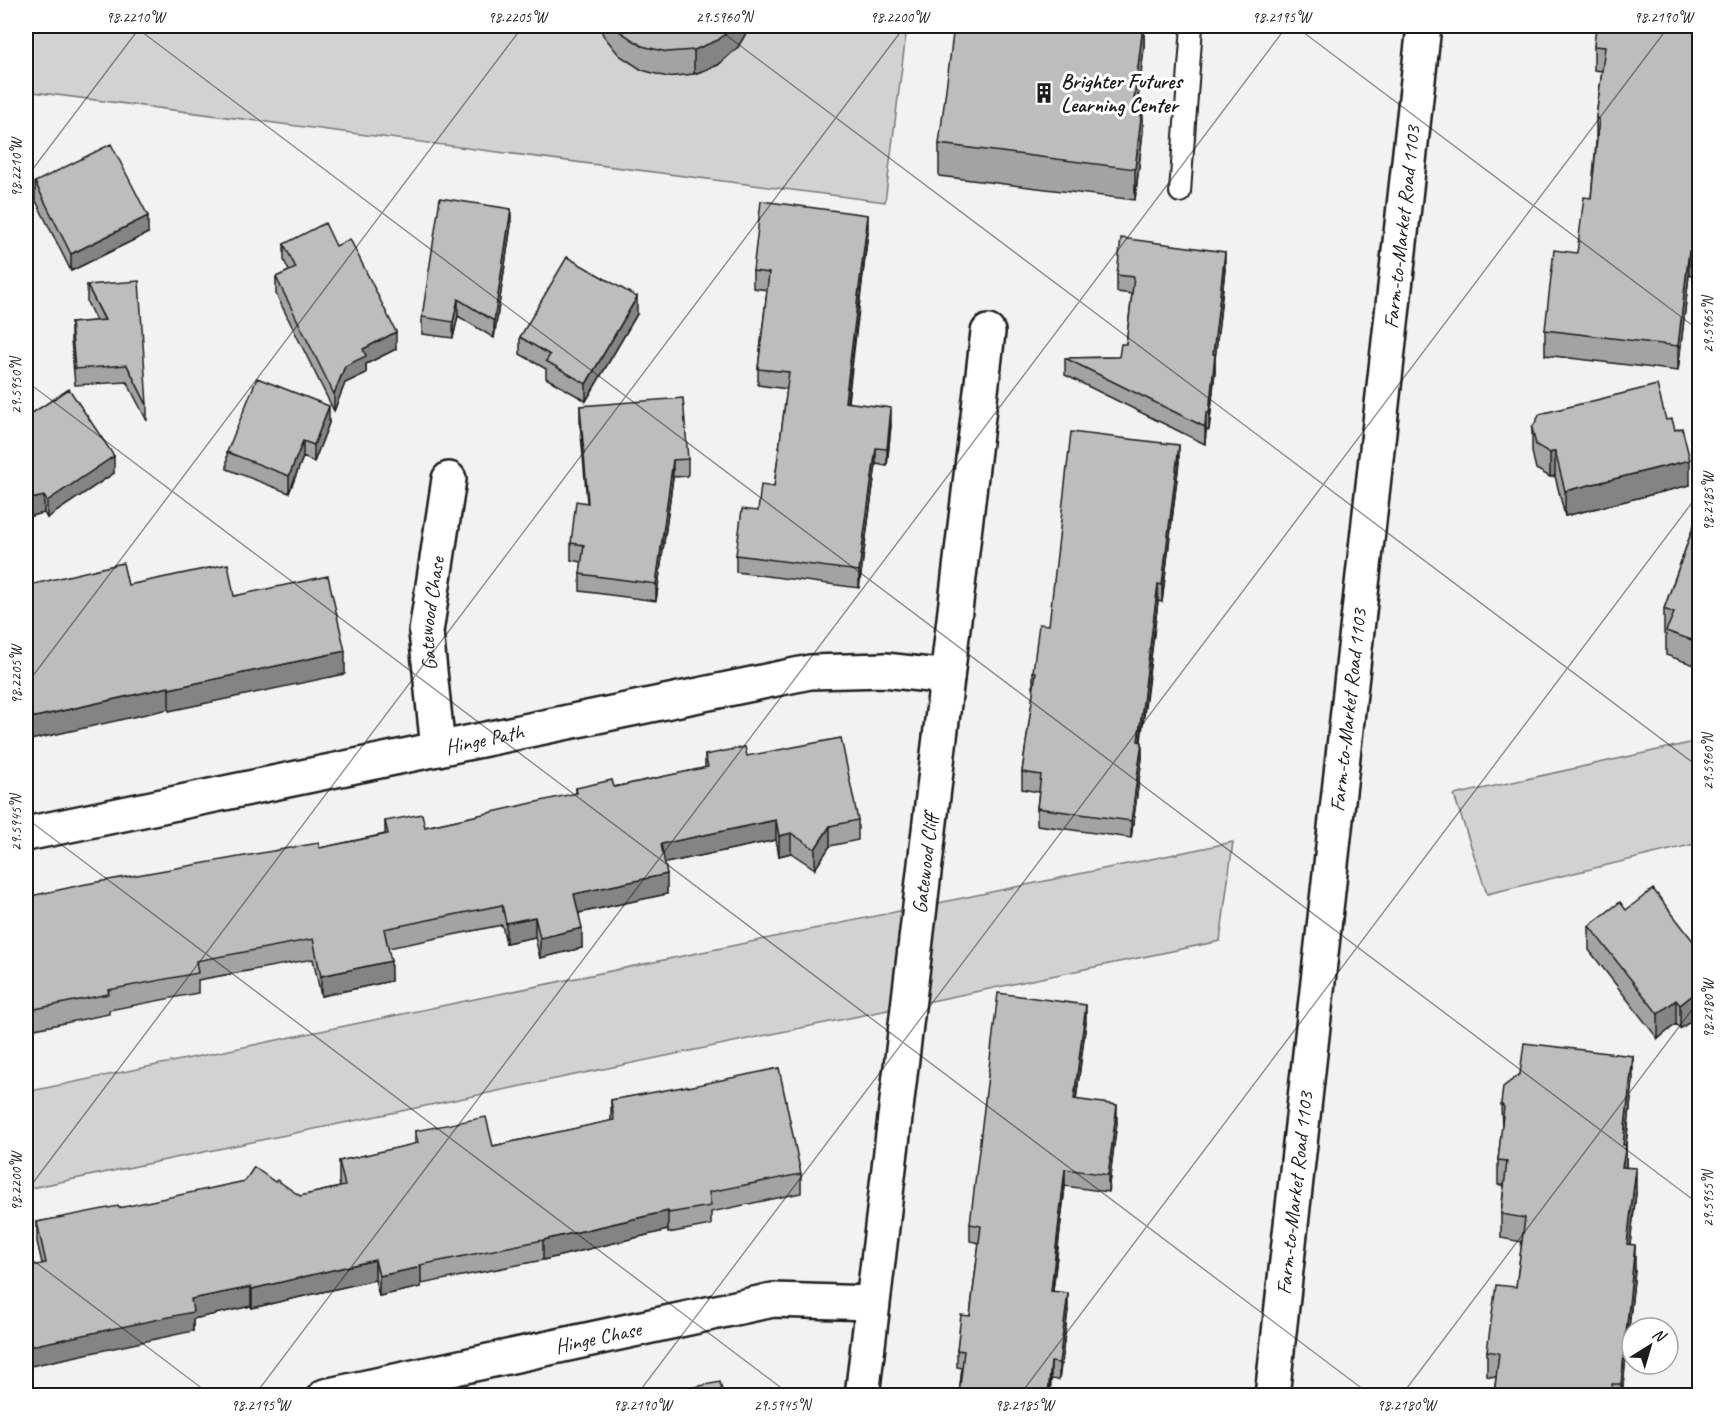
<svg xmlns="http://www.w3.org/2000/svg" width="1725" height="1421" viewBox="0 0 1725 1421" font-family="Caveat,sans-serif">
<rect width="100%" height="100%" fill="#f2f2f2"/>
<filter id="ink" filterUnits="userSpaceOnUse"><feTurbulence type="fractalNoise" baseFrequency=".0167" numOctaves="2"/><feDisplacementMap in="SourceGraphic" scale="12" xChannelSelector="R" yChannelSelector="G"/><feConvolveMatrix kernelMatrix="1 2 1 2 8 2 1 2 1" color-interpolation-filters="sRGB"/></filter>
<g filter="url(#ink)">
<!-- green -->
<path fill="#d2d2d2" stroke="#777" stroke-width="1.5" d="M26,26H907L885,202L26,91Z
M1699,741V843L1487,894L1454,795Z
M1233,842L1220,941L26,1189V1092Z"/>
<g fill="none" stroke-linecap="round" stroke-linejoin="round">
<!-- service casing -->
<g stroke="#1c1c1c" stroke-width="24">
<path id="service" d="M1180,192L1192,26"/>
</g>
<!-- minor casing -->
<g stroke="#1c1c1c" stroke-width="38">
<g id="minor">
<path id="s1" d="M438,749L426,632L449,479"/>
<path id="s2" d="M26,834L810,672L885,670L947,677"/>
<path id="s3" d="M325,1396L773,1300L872,1303"/>
<path id="s4" d="M862,1396L988,332"/>
</g>
</g>
<!-- secondary casing -->
<g stroke="#1c1c1c" stroke-width="38">
<g id="secondary">
<path id="s5" d="M1272,1396L1424,26"/>
</g>
</g>
<!-- service -->
<use href="#service" stroke="#fff" stroke-width="20"/>
<!-- minor -->
<use href="#minor" stroke="#fff" stroke-width="33"/>
<!-- secondary -->
<use href="#secondary" stroke="#fff" stroke-width="33"/>
</g>
<!-- wall -->
<path fill="#a3a3a3" stroke="#1c1c1c" stroke-width="1.5" d="M600,26H750L738,47L718,65L694,74L667,77L642,70L619,55L603,35Z
M1144,26V48L1138,99L1143,131L1135,200L939,176V144Z
M1700,26V276L1689,275L1678,371L1545,355V330L1577,253L1591,198L1596,143V118L1602,71L1594,70V46Z
M35,182L148,233L71,271L35,199Z
M511,225L494,338L458,316L453,338L422,334V317Z
M868,232L848,402L891,425L887,466L876,464L859,588L736,572V555L758,511L774,487L787,389L758,385V369L767,290L753,288V271Z
M284,244L336,246L396,349L366,364V373L345,383L334,411L276,294V277L289,271L284,260Z
M1225,269L1215,359V371L1209,430H1206L1205,444L1065,375V358L1119,357L1126,344L1132,294L1117,292V275Z
M87,285L147,405V421L127,382L75,385L71,340V323L96,321L87,302Z
M637,314L586,401L546,378V369L520,354V337Z
M580,406L688,459V476L673,477L656,601L580,591V574L582,562L571,560V543L587,502L580,423Z
M26,417L114,473L47,518L44,513L26,517Z
M1666,420L1690,485L1565,516L1555,476L1550,477L1536,469L1532,452V428Z
M329,423L314,462L303,457L289,493L227,469V452Z
M1179,462L1162,602L1158,601L1141,741L1142,758L1131,838L1037,825V808L1039,792L1022,789V772L1034,689L1033,688V672L1049,625Z
M1700,508V667L1666,655V635L1664,634V609Z
M705,755L747,756L858,820V840L830,846L815,869L791,853L779,856L776,840L665,863L667,894L579,913L582,948L540,958L535,937L506,943L502,925L388,948L391,981L321,996L313,959L198,980V993L109,1010V1014L30,1030L29,1021L26,1022V897L320,848L385,834V821L425,827L576,794V788L614,787L705,768Z
M1626,910L1700,950V1014L1680,1029L1676,1024L1658,1039L1589,950V926Z
M1086,1022L1076,1100L1117,1122L1108,1192L1065,1186L1053,1291L1068,1310L1059,1380L1051,1379L1050,1395H959L962,1368L957,1367V1350L970,1316L979,1243L970,1241V1224Z
M1633,1080L1626,1145V1167L1636,1193L1630,1245L1635,1270L1622,1395H1494L1496,1377L1487,1376V1351L1516,1287L1522,1242L1501,1238V1214L1504,1185H1498V1160L1502,1129L1501,1104Z
M688,1087L801,1174V1193L711,1212V1225L668,1233V1230L543,1260L421,1284V1287L379,1296L375,1280L252,1308L251,1306L193,1319V1331L42,1263L37,1242V1222L275,1182L300,1196L340,1187L339,1181V1161L415,1144V1131L493,1146L611,1121V1100Z"/>
<!-- shaded-wall -->
<path fill="#848484" stroke="#1c1c1c" stroke-width="1.5" d="M735,26H750L738,47L718,65L694,74V50Z
M1143,26H1144V48L1134,130V99Z
M1143,100V131L1135,200V169Z
M511,209V225L494,338V321Z
M868,215V232L845,419V402Z
M148,216V233L71,271V254Z
M1689,251V275L1678,371V346Z
M1225,252V269L1215,359V371L1209,430V413L1213,354Z
M637,297V314L586,401V384Z
M458,299V316L453,338V322Z
M396,332V349L366,364V373L345,383L334,411V394L345,366L363,349Z
M329,406V423L314,462V445Z
M891,408V425L887,466V449Z
M1206,413V430L1205,444V427Z
M303,441V457L289,493V476Z
M1179,445V462L1162,602V585Z
M876,448V464L859,588V571Z
M1555,451V476L1550,477V453Z
M114,456V473L47,518V501Z
M673,460V477L656,601V584Z
M1690,460V485L1565,516V491Z
M44,496V513L26,517V500Z
M1158,584V601L1138,758V741Z
M345,651V674L169,711V689Z
M169,687V709L26,741V719Z
M1142,742V758L1131,838V821Z
M776,820V840L661,864V844Z
M830,826V846L815,869V849Z
M791,833V853L779,856V836Z
M667,874V894L574,914V894Z
M535,917V937L506,943V923Z
M582,928V948L540,958V938Z
M391,961V981L321,996V976Z
M1700,989V1014L1680,1029V1005Z
M1676,1000V1024L1658,1039V1014Z
M29,1001V1021L26,1022V1002Z
M1086,1005V1022L1074,1116V1099Z
M1633,1056V1080L1625,1152L1626,1145V1170L1622,1191L1623,1145Z
M1117,1105V1122L1108,1192V1175Z
M1636,1168V1193L1627,1269V1244Z
M1065,1169V1186L1051,1307V1291Z
M668,1211V1230L543,1260V1240Z
M1635,1245V1270L1622,1395H1621V1384Z
M375,1260V1280L252,1308V1289Z
M421,1267V1287L379,1296V1276Z
M251,1287V1306L193,1319V1331L26,1367V1347L191,1299Z
M1068,1293V1310L1059,1380V1363Z
M1051,1362V1379L1050,1395H1048Z"/>
<!-- building -->
<path fill="#bdbdbd" stroke="#1c1c1c" stroke-width="1.5" d="M615,26H735L718,40L694,50L667,52L642,46L619,31Z
M954,26H1143L1134,99L1143,100L1135,169L939,144Z
M1596,26H1700V252L1689,251L1678,346L1545,330L1554,250L1577,253L1584,197L1591,198L1599,119L1596,118L1605,47L1594,46Z
M111,144L148,216L71,254L35,182Z
M440,198L511,209L494,321L458,299L453,322L422,317Z
M761,201L868,215L845,402L891,408L887,449L876,448L859,571L736,555L742,509L758,511L761,485L774,487L789,372L758,369L769,273L753,271Z
M325,223L336,246L350,239L396,332L363,349L366,356L345,366L334,394L276,277L296,268L284,244Z
M1121,238L1225,252L1213,354H1215L1209,413H1206L1205,427L1065,358L1119,357L1121,344H1126L1134,277L1117,275Z
M567,257L637,297L586,384L546,361L550,355L520,337Z
M139,281L147,405L127,365L75,369L71,323L105,320L87,285Z
M257,378L329,406L314,445L303,441L289,476L227,452Z
M1657,385L1666,420L1672,419L1675,430L1682,428L1690,460L1565,491L1555,451L1550,453L1536,445L1532,428L1540,414Z
M69,389L114,456L47,501L44,496L26,500V417Z
M683,398L688,459L673,460L656,584L580,574L584,545L571,543L576,501L588,503L580,406Z
M1071,432L1179,445L1162,585L1158,584L1138,741L1142,742L1131,821L1037,808L1041,775L1022,772L1036,672H1033L1039,624L1049,625Z
M1700,508V643L1666,631L1674,613L1664,609Z
M123,563L128,585L228,564L234,596L328,576L345,651L169,689V687L26,719V584L29,583L30,585Z
M841,738L858,820L830,826L815,849L791,833L779,836L776,820L661,844L667,874L574,894L582,928L540,938L535,917L506,923L502,905L384,929L391,961L321,976L313,939L196,961L198,973L108,990L109,994L30,1010L29,1001L26,1002V897L86,884L318,843L320,848L388,834L385,821L422,814L425,827L577,793L576,788L612,780L614,787L708,767L705,755L745,747L747,756Z
M1653,889L1700,950V989L1680,1005L1676,1000L1658,1014L1589,926L1620,902L1626,910Z
M998,993L1086,1005L1074,1099L1117,1105L1108,1175L1065,1169L1051,1291L1068,1293L1059,1363L1051,1362L1048,1395H959L964,1351L957,1350L961,1315L970,1316L981,1226L970,1224Z
M1524,1043L1633,1056L1623,1145H1626L1622,1167L1636,1168L1627,1244L1635,1245L1621,1384H1612L1611,1395H1494L1499,1353L1487,1351L1496,1285L1516,1287L1525,1218L1501,1214L1507,1161L1498,1160L1504,1107L1501,1104L1503,1087L1520,1074Z
M779,1068L801,1174L709,1192L711,1206L668,1213V1211L543,1240L420,1265L421,1267L379,1276L375,1260L252,1289L251,1287L191,1299L193,1312L26,1347V1267L46,1263L37,1222L118,1206L119,1208L245,1181L254,1167L275,1182L277,1180L300,1196L345,1186L339,1161L418,1143L415,1131L486,1117L493,1146L614,1120L611,1100L688,1086V1087Z
M720,1382L723,1395H653Z
M753,1391L754,1395H730Z"/>
</g>
<!-- ticks -->
<path fill="none" stroke="#1c1c1c" stroke-width="1.5" stroke-opacity="0.45" d="M134,26L1700,1205M714,26L1700,768M1295,26L1700,331M26,178L141,26M26,381L1372,1396M26,685L523,26M26,818L792,1396M26,1192L905,26M26,1255L212,1396M254,1396L1287,26M636,1396L1669,26M1019,1396L1700,492M1401,1396L1700,999"/>
<!-- icons -->
<defs>
<g id="building-bare" transform="scale(1.62)"><path d="M-4-6H4V6H1V3H-1V6H-4ZM-2.5-4.3h1.7v1.8h-1.7ZM.8-4.3h1.7v1.8H.8ZM-2.5-1h1.7V.8h-1.7ZM.8-1h1.7V.8H.8Z" fill="#1c1c1c" stroke="#fff" stroke-width="2.5" paint-order="stroke"/></g>
</defs>
<g fill-rule="evenodd">
<use href="#building-bare" x="1044" y="93"/>
</g>
<g text-anchor="middle" stroke-width="6" stroke-linejoin="round" paint-order="stroke">
<!-- poi labels -->
<g font-size="21" font-weight="bold" fill="#1c1c1c" stroke="#fff" text-anchor="start">
<text x="1061" y="88">Brighter Futures<tspan x="1061" dy="24">Learning Center</tspan></text>
</g>
<!-- street labels -->
<g font-size="21" fill="#1c1c1c" stroke="#fff">
<text dy="7" stroke="none"><textPath href="#s5" startOffset="1176">Farm-to-Market Road 1103</textPath></text>
<text dy="7" stroke="none"><textPath href="#s1" startOffset="136">Gatewood Chase</textPath></text>
<text dy="7" stroke="none"><textPath href="#s5" startOffset="690">Farm-to-Market Road 1103</textPath></text>
<text dy="7" stroke="none"><textPath href="#s2" startOffset="468">Hinge Path</textPath></text>
<text dy="7" stroke="none"><textPath href="#s4" startOffset="536">Gatewood Cliff</textPath></text>
<text dy="7" stroke="none"><textPath href="#s5" startOffset="204">Farm-to-Market Road 1103</textPath></text>
<text dy="7" stroke="none"><textPath href="#s3" startOffset="279">Hinge Chase</textPath></text>
</g>
</g>
<!-- margin -->
<rect width="1725" height="1421" fill="none" stroke="#fff" stroke-width="66"/>
<!-- north arrow -->
<g transform="translate(1650 1346) rotate(37)"><circle r="28" fill="#ffffff" stroke="#a4a4a4" stroke-width="1.5"/>
<path d="M0-4.5L10 22L0 15L-10 22Z" fill="#1c1c1c"/>
<text y="-9" font-size="16" font-weight="bold" text-anchor="middle" fill="#1c1c1c">N</text>
</g>
<rect x="33" y="33" width="1659" height="1355" fill="none" stroke="#1c1c1c" stroke-width="2"/>
<g font-size="15" text-anchor="middle" fill="#1c1c1c">
<text x="135" y="22">98.2210°W</text>
<text x="517" y="22">98.2205°W</text>
<text x="724" y="22">29.5960°N</text>
<text x="899" y="22">98.2200°W</text>
<text x="1281" y="22">98.2195°W</text>
<text x="1663" y="22">98.2190°W</text>
<text transform="translate(16 168) rotate(-90)" y="5">98.2210°W</text>
<text transform="translate(1708 325) rotate(-90)" y="5">29.5965°N</text>
<text transform="translate(16 386) rotate(-90)" y="5">29.5950°N</text>
<text transform="translate(1708 502) rotate(-90)" y="5">98.2185°W</text>
<text transform="translate(16 675) rotate(-90)" y="5">98.2205°W</text>
<text transform="translate(1708 762) rotate(-90)" y="5">29.5960°N</text>
<text transform="translate(16 823) rotate(-90)" y="5">29.5945°N</text>
<text transform="translate(1708 1009) rotate(-90)" y="5">98.2180°W</text>
<text transform="translate(16 1182) rotate(-90)" y="5">98.2200°W</text>
<text transform="translate(1708 1199) rotate(-90)" y="5">29.5955°N</text>
<text x="260" y="1410">98.2195°W</text>
<text x="642" y="1410">98.2190°W</text>
<text x="782" y="1410">29.5945°N</text>
<text x="1024" y="1410">98.2185°W</text>
<text x="1406" y="1410">98.2180°W</text>
</g>
</svg>
